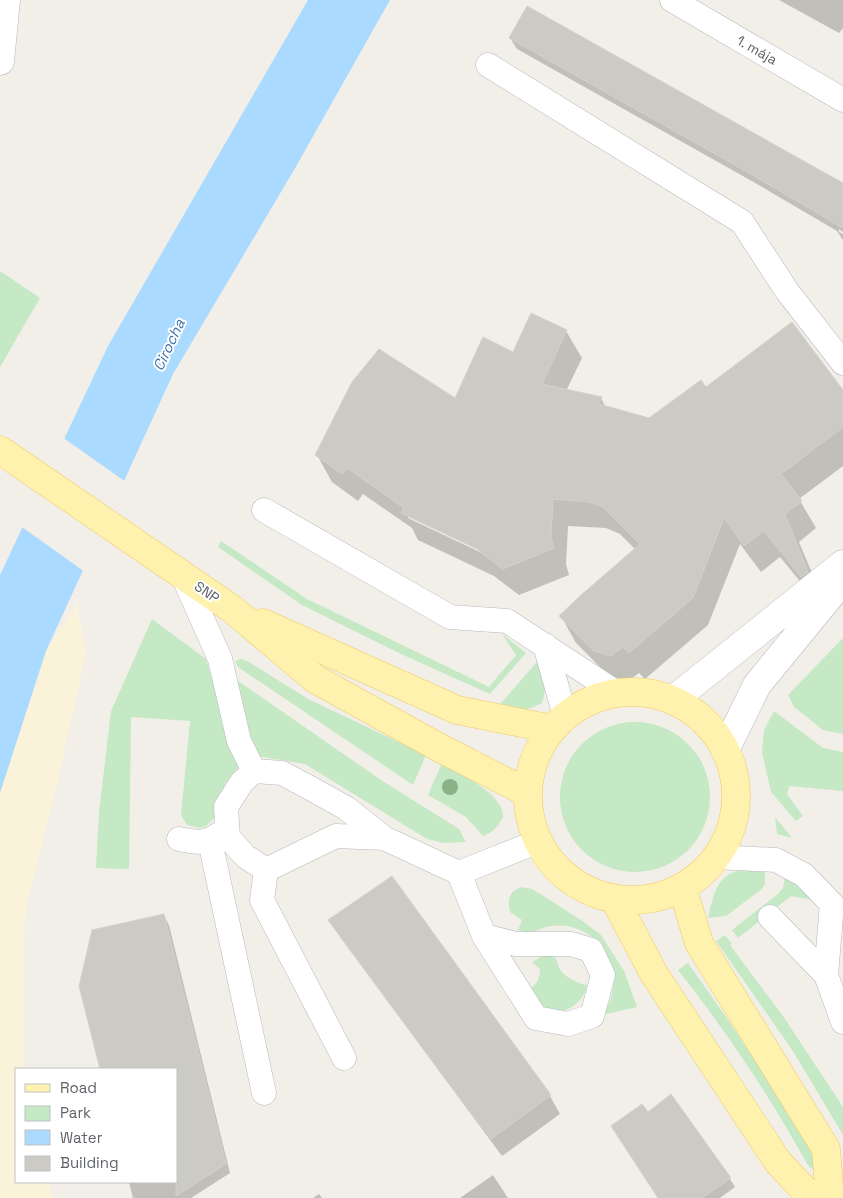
<svg xmlns="http://www.w3.org/2000/svg" width="843" height="1198" viewBox="0 0 843 1198" font-family="'Space Grotesk',sans-serif">
<rect width="100%" height="100%" fill="#f1efe8"/>
<!-- green -->
<path fill="#c5e8c5" d="M0,271L40,298L0,367Z
M221,541L307,599L489,687L516,655L502,634L526,653L490,694L401,654L302,605L218,547Z
M152,619L206,659L238,767L225,784L215,817L206,826L199,828L187,825L181,815L190,721L131,717L129,869L96,868L99,813L111,711Z
M843,638V734L823,730L794,707L788,695Z
M241,659L247,661L310,700L426,755L413,785L238,667L235,661Z
M537,662C545,676 547,688 542,703C527,711 513,713 497,708Z
M228,674L381,780L459,829L466,842L443,843L427,839L305,764L257,756Z
M774,711L823,748L843,752V791L789,786L787,794L803,816L796,821L771,792L762,752L764,730Z
M560 797a75 75 0 1 1 150 0a75 75 0 1 1-150 0Z
M442,763C459,773 505,795 503,817C498,827 492,833 483,836L466,817L428,795Z
M775,817L792,838L777,834Z
M765,868V884L762,889L726,916L708,918C717,877 723,869 765,868Z
M785,875L794,881L813,900L791,896L738,938L732,930L779,893L783,888Z
M522,887L532,889L542,895L584,922L601,935L624,971L637,1007L602,1015C613,1002 615,985 612,968C606,941 579,922 551,926C538,928 534,936 518,930L522,920L510,912C507,899 509,891 522,887Z
M725,935L732,944L730,945L785,1019L843,1107V1135L793,1051L716,941Z
M546,954C559,953 555,964 562,972C567,978 579,984 587,985C584,1005 559,1020 541,1007C536,1003 532,995 529,990C537,984 540,979 540,969L532,962Z
M688,963L735,1030L794,1121L816,1160V1168L813,1169L809,1167C771,1098 727,1032 678,970Z"/>
<!-- sand -->
<path fill="#fbf3d9" d="M77,603L86,653L59,775L25,911L23,1069H16V1182H49L53,1198H0V793L46,651Z"/>
<!-- water -->
<path fill="#aadaff" d="M308,0H390L294,170L173,374L46,651L0,793V575L108,346Z"/>
<!-- pier -->
<path fill="#f1efe8" d="M62,437L126,482L85,572L19,525Z"/>
<!-- shadow -->
<path fill="#0003" fill-rule="evenodd" d="M779,0H843V28L839,33Z
M510,38L843,186V232L839,229V232L843,234V240L837,231L757,184L517,49Z
M566,331L582,358L566,391L601,398L606,408L649,419L705,389L843,392V466L799,499L816,528L799,542L823,599L818,603L780,557L761,572L740,544L708,625L645,679L639,673L627,682L611,678L576,643L561,616L635,549L620,534L606,528L568,526L566,564L569,575L519,595L494,576L418,540L412,528L363,494L358,501L332,482L317,455L455,400L513,353ZM408,515L483,550L482,553L408,518Z
M392,878L550,1096L560,1114L502,1156L340,937L330,920Z
M164,916L169,925L230,1173L191,1198H133L129,1182H176V1069H101L80,986Z
M493,1175L508,1198H460Z
M730,1179L735,1187L720,1198H659Z
M319,1194L322,1198H313Z"/>
<!-- building -->
<path fill="#cccac5" stroke="#d6d1c6" d="M527,6L843,183V228L749,173L509,38Z
M531,313L567,330L542,384L602,397L599,404L649,418L701,380L706,387L792,322L843,390V427L781,474L802,501L785,514L808,572L801,577L764,531L744,546L724,518L693,598L629,653L623,647L611,656L594,651L559,616L580,596L640,544L603,507L589,502L553,499L551,536L554,548L503,569L477,549L401,513L404,508L347,468L342,474L315,455L352,382L379,349L455,398L483,337L513,352Z
M392,876L551,1095L491,1139L328,920Z
M164,914L226,1164L176,1196V1069H100L79,986L92,930Z
M671,1094L731,1178L702,1198H658L611,1126L642,1104L648,1112Z"/>
<g fill="none" stroke-linecap="round" stroke-linejoin="round">
<!-- service casing -->
<g stroke="#b5b8bc" stroke-width="25">
<path id="service" d="M672,0L843,100
M488,65L742,222L787,291L843,363
M264,510L450,617L507,621L617,693
M183,576L220,659L239,741L254,771
M545,645L565,716
M384,838L336,836L266,870L245,856L228,837L226,807L242,782L254,771L282,773L310,788L346,808L384,838L459,873L539,841
M179,839C198,843 206,844 222,832
M210,841L264,1093
M716,857L776,860L804,875L832,904L826,975
M266,870L262,900L344,1058
M459,873L484,936L536,1018L568,1024L592,1016L603,975L591,950L571,944H516L484,936
M770,917L826,975L843,1022"/>
</g>
<!-- minor casing -->
<g stroke="#b5b8bc" stroke-width="29">
<path id="minor" d="M0,61L6,0
M673,700L843,564
M725,750L757,685L843,580"/>
</g>
<!-- primary casing -->
<g stroke="#f2c960" stroke-width="29">
<path id="primary" d="M0,450L232,609L315,679L440,748L528,793
M263,623L457,710L552,729
M528 796a104 104 0 1 1 208 0a104 104 0 1 1-208 0Z
M682,887L699,943L826,1149L830,1198
M614,898L654,974L778,1162L812,1198"/>
</g>
<!-- service -->
<use href="#service" stroke="#fff" stroke-width="24"/>
<!-- minor -->
<use href="#minor" stroke="#fff" stroke-width="28"/>
<!-- primary -->
<use href="#primary" stroke="#fff2af" stroke-width="28"/>
</g>
<!-- trees -->
<circle fill="#89b387" cx="450" cy="787" r="8"/>
<g text-anchor="middle" stroke-width="4" stroke-linejoin="round" paint-order="stroke">
<!-- street labels -->
<g font-size="14" fill="#5f6368" stroke="#fff">
<text transform="translate(757 50) rotate(30)" y="5">1. mája</text>
<text transform="translate(207 592) rotate(35)" y="5">SNP</text>
</g>
<!-- water labels -->
<g font-size="15" font-style="italic" fill="#4174aa" stroke="#fff">
<text transform="translate(169 345) rotate(-65)" y="5">Cirocha</text>
</g>
</g>
<!-- legend -->
<rect x="15" y="1068" width="162" height="115" fill="#ffffff" stroke="#bfc1c3"/>
<rect x="25" y="1084" width="25" height="8" fill="#fff2af" stroke="#bfc1c3"/>
<text x="60" y="1093" font-size="15" fill="#5f6368">Road</text>
<rect x="25" y="1106" width="25" height="15" fill="#c5e8c5" stroke="#bfc1c3"/>
<text x="60" y="1118" font-size="15" fill="#5f6368">Park</text>
<rect x="25" y="1130" width="25" height="15" fill="#aadaff" stroke="#bfc1c3"/>
<text x="60" y="1143" font-size="15" fill="#5f6368">Water</text>
<rect x="25" y="1156" width="25" height="15" fill="#cccac5" stroke="#bfc1c3"/>
<text x="60" y="1168" font-size="15" fill="#5f6368">Building</text>
</svg>
